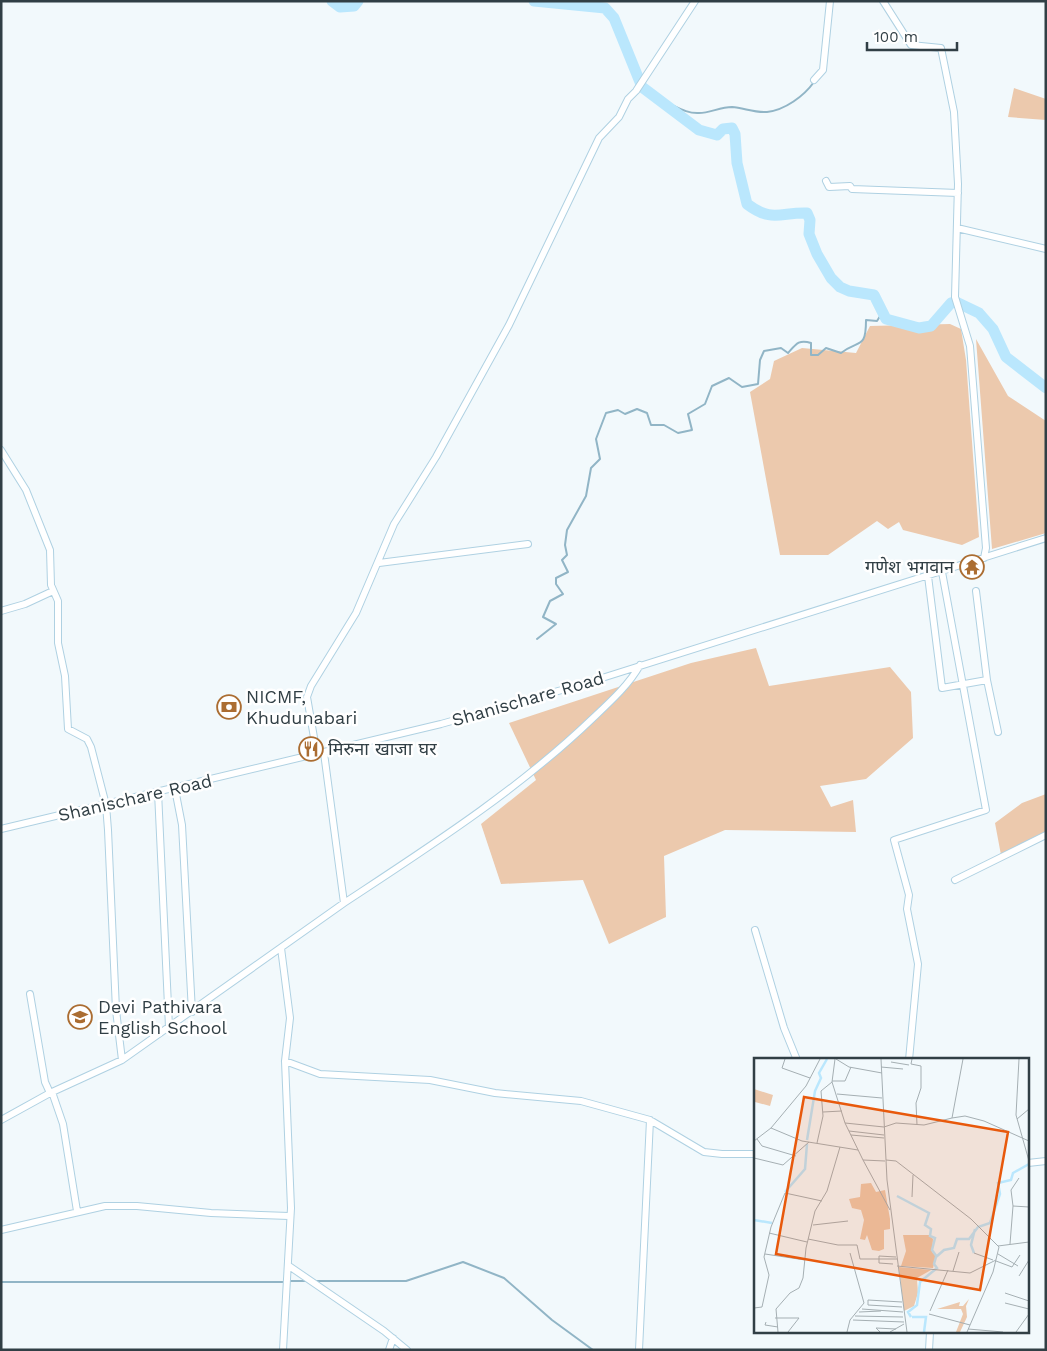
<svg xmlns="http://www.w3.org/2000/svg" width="1047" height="1351" viewBox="0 0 1047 1351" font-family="'Work Sans','Noto Sans Devanagari',sans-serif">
<rect width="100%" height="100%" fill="#f2f9fc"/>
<!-- green -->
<path fill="#ecc9ad" d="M1014,88L1046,99V120L1008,117Z
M950,324L961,329L966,360L979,537L962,545L903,530L899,522L888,529L877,521L828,555H780L750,392L770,379L774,361L802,348L856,353L870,326Z
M976,339L1008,396L1046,421V533L992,549Z
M756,648L769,686L890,667L911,692L913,738L866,779L820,786L831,807L853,800L856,832L725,830L664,856L666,917L609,944L583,880L501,884L481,824L536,780L509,723L691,663Z
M1046,794V832L1001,855L995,823L1022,803Z"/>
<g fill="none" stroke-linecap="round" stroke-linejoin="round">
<!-- stream -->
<path stroke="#91b5c6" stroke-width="2" d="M659,100C672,103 684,114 699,113C710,113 720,107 732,107C744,108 755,113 767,112C785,110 804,96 814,82
M537,639L556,624L543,617L550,601L563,594L556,584V578L568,572L562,560L567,555L565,545L567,530L586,496L591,468L600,459L596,439L606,413L618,410L625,414L637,409L647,413L651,425H664L678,433L692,430L688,414L705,404L712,386L729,378L742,387L758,384L760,360L764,351L781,348L788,353C796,344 799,339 811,343V355H818L826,348L841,353C859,339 866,350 866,320L877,321L882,313
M289,1281H307
M314,1281H406L463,1262L504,1278L552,1320L593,1350
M1,1282H285"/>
<!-- river -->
<path stroke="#bae7fd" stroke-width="11" d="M332,1L340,7L354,6L358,1
M534,1L605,8L614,18L642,87L699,130L717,135L723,129L732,128L735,134L737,163L747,204C772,223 781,212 807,213L810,220L809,234L817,254L831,278L840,287L849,291L874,295L886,319L919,328L931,326L951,303L956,302L979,313L993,329L1006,357L1046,388"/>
<!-- minor casing -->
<g stroke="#afd1e2" stroke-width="8">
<path id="minor" d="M883,1L911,45L941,48L954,112L958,184L955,297L970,346L986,548L984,558
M814,80L823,70L830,1
M826,181L829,187L850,186L852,189L958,193
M957,228L1046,249
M1,450L26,490L50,550L51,585L58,601V643L65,676L68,729L87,739L91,747L106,805L108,830L116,1010L122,1060
M379,563L528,544
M928,576L942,688L987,680L976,591
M1,611L25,604L53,591
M987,680L998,732
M324,753L344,903C429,847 518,790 592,719C609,703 629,685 640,665
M317,755L307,697L311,686L356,613L394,524L436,457L509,325L599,138L619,117L628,99L636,91L695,1
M175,789L182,825L192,1012
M158,792L169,1027
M1,829L441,724L583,684L1046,538
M955,880L1046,835
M755,930L784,1028L797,1060
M281,948L290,1018L285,1061L291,1208L283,1350
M30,994L45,1082L50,1093
M909,1060L918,964L907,909L909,895L894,840L986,810L942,572
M285,1061L320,1074L430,1080L495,1093L581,1101L650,1120L704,1152L722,1154H756
M52,1092L63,1124L77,1211
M1,1120L50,1093L122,1060L344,903
M1028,1163L1046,1161
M1,1230L105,1206H137L211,1213L289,1216
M289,1266L384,1331L407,1350
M389,1350L393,1338
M639,1350L650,1120
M929,1350L930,1332"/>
</g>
<!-- minor -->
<use href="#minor" stroke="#fff" stroke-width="6"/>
</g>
<!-- icons -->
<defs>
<g id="temple-ring" transform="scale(1.25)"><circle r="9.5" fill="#fff" stroke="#ab6d32" stroke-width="1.5"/><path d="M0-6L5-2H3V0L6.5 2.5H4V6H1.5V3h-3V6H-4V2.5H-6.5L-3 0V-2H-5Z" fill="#ab6d32"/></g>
<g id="bank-ring" transform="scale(1.25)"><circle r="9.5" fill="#fff" stroke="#ab6d32" stroke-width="1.5"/><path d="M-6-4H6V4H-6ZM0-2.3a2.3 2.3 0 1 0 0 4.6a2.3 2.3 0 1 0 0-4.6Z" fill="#ab6d32"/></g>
<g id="restaurant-ring" transform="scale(1.25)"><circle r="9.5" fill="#fff" stroke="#ab6d32" stroke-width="1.5"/><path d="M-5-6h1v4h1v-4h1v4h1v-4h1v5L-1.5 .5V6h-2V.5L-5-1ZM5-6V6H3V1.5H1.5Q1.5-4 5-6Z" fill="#ab6d32"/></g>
<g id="school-ring" transform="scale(1.25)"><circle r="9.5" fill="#fff" stroke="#ab6d32" stroke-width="1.5"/><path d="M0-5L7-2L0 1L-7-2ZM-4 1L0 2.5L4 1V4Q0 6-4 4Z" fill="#ab6d32"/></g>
</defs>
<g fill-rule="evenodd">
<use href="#temple-ring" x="972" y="567"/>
<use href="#bank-ring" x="229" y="707"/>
<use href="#restaurant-ring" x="311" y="749"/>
<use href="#school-ring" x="80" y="1017"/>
</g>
<g text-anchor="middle" stroke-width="5" stroke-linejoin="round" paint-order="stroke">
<!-- poi labels -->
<g font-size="18" fill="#313f45" stroke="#fff" text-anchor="start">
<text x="954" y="573" text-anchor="end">गणेश भगवान</text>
<text x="246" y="703">NICMF,<tspan x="246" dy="21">Khudunabari</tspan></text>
<text x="328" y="755">मिरुना खाजा घर</text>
<text x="98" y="1013">Devi Pathivara<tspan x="98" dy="21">English School</tspan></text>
</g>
<!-- street labels -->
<g font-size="18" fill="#313f45" stroke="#fff">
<text transform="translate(528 699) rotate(-16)" y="6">Shanischare Road</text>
<text transform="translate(135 798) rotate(-13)" y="6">Shanischare Road</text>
</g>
</g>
<!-- overview -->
<g transform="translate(754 1058)">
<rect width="275" height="275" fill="#f2f9fc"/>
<path d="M0,31L19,37L16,48L1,44ZM117,125L122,134L131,132L136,161V171L130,172V191L125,193L118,192L113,177L111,182L106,181L110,162L107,152L98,150L95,141L106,139L107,126ZM149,177H175L179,181L178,194L182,197L179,210L147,208L152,193ZM145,209L177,212L163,220L164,235L160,248L150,253ZM215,241L212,248L213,259L206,274H202L209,256L207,251H183L206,244L205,248H209Z" fill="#ecc9ad"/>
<path fill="none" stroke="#bae7fd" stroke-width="2.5" d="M53,82L61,33L67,20L65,15L73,1M31,134L51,111L53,86M143,138L175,155L171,167L177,171L176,178L181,180L178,192L183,199M0,162L18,165M220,195L217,187L221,171M157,259L154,254L163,247L166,224L183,210L180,206L182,199L190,192L200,190L203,181H215L224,169L236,165L246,136L244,125L257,122L259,115L275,106M158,259H172L170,274"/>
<path fill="none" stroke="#a5afb3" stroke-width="1" d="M31,1L28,10L56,20M81,1L78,24L91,65L109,102M82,1L95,9L128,15M127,1L133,122L153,274M158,1L157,6L167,8V30L162,45L163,67M209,1L198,60L211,58L230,63L275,83M265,1L262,57L275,103M137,4L155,7M127,9L149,11M78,23H91L97,9M83,36L128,40M69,54L88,53M263,61L275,51M91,65L130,69L142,65L170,67L198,60M17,70L48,83L104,92M95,73L130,77M97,77L130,80M3,81L8,88L42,98M0,83L17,70L52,28L66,1M63,85L69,58L67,33L78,24M0,100L29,107L55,84M132,102L142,103L164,120L217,161L245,189L239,214L213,274M131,103L109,102L136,152M158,139L159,117M259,148L257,132L265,120M59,167L94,163M15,175L53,184M54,181L84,187H103L106,201H143M256,186L259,148L275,149M244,188L275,184M220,195L239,202M11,196L51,202M244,196L264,208M242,203L258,209L266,197M139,206L125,205V198L142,199M143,208L216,215L242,202M199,213L205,194M265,218L275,202M251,235L275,243M148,244L114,242V247L148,249M251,245L275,251M0,250L8,249L15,217L10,199L17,169L31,135L68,143M108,251L149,254M176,253L194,212M105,254L127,253M175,256L216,267M101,258L149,259M21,260H45L34,274M99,262L150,264M12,264L11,267L24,269M214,271L249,274M24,274L22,251L36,235L45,230L49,220L52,190L61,153L73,133L86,89M93,274L96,262L110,245L96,195M126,274L122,270L142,271M136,274L150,266M262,274L275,256"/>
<path fill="#e8590c" fill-opacity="0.15" stroke="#e8590c" stroke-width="2.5" d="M50,39L254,74L226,232L22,196Z"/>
<rect width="275" height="275" fill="none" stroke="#313f45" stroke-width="2.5"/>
</g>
<!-- border -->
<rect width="1047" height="1351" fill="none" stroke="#313f45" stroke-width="5"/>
<!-- scale -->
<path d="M867 42v8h90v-8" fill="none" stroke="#313f45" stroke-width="2.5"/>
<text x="874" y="42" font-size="15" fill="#313f45" stroke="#ffffff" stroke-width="4" paint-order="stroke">100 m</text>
</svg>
